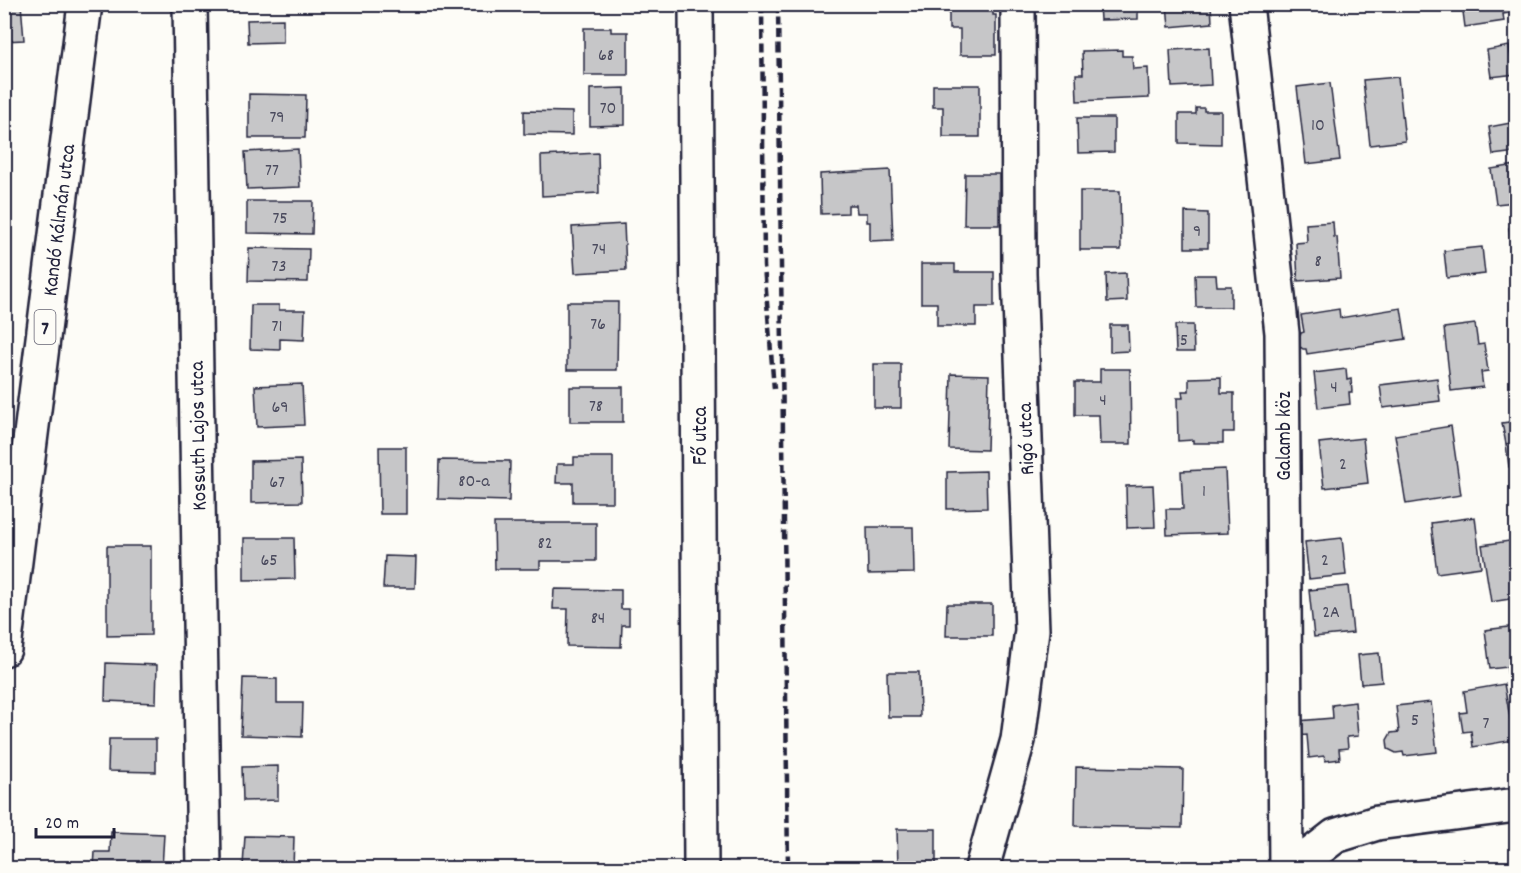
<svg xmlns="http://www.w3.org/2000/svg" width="1521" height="873" viewBox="0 0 1521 873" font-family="Dekko,sans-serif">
<rect width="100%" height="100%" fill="#fdfcf7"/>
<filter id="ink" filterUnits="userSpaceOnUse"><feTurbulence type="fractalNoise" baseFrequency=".0167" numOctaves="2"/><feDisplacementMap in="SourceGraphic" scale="12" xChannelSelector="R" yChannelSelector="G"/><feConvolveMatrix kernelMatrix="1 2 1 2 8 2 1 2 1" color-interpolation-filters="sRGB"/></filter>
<g filter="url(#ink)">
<!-- building -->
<path fill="#c6c6c8" stroke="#22223b" stroke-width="1.5" d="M4,4H21L24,40L4,41Z
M949,4H993V15H996V55H960V29H949Z
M1099,4H1138V19L1100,20Z
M1167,4H1211L1212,23L1169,27Z
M1462,4H1516V12L1503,14L1504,21L1465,27Z
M283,19V42L248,43L247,20Z
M584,28H611V32H628V75H584Z
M1509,46L1511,57L1516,56V74L1491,77L1487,50Z
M1209,48L1211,85L1172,87L1170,50Z
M1122,50V56H1132L1133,69L1148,68L1149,98L1077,101L1076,74H1083L1082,51Z
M1398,77L1405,141L1370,145L1363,80Z
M1330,83L1340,160L1306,164L1297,87Z
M933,85H980V137H943V107H933Z
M625,88V125L590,126V89Z
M249,94L306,95L305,138H249Z
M1196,108H1204V111H1221V144L1179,143V114H1196Z
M524,111L572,112V135L524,134Z
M1077,118H1114V152L1078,153Z
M1516,122V152L1493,155L1489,127Z
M298,149L300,187L247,189L245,152Z
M598,153L599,193L542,196L541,156Z
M1516,165V202L1496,204L1491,169Z
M890,170L893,240L870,241V222H867V213H857L856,205H848V213L821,214L820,174Z
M965,174H999V225H964Z
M1080,191H1120L1121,250H1080Z
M247,201H313L312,234L247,233Z
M1185,212L1208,213V248H1185Z
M1333,222L1334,237H1337L1340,278L1298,281L1296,243L1307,242L1306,224Z
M624,224L626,270L575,273L572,227Z
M1509,228H1516V264H1512Z
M1482,247L1485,274L1447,278L1444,251Z
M249,248L309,249L308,282L248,281Z
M921,264H955V272H994V307H976V326H937V303H921Z
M1126,273L1127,301L1107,302L1106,274Z
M1195,275H1216L1217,286H1231V307H1196Z
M567,302H618L617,370H567Z
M251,305H279V310H305L304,340L280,339V350L250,349Z
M1401,308L1406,339L1307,354L1306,349H1303L1298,345L1301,333L1304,332L1301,315L1339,309L1340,318Z
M1475,324L1478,345L1484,344L1488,371L1481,372L1483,387L1451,391L1444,328Z
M1110,325H1128L1129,351L1110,352Z
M1175,325H1193L1194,352H1176Z
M874,364H901V408H874Z
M1100,369H1130L1131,444H1100L1099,415H1075V382H1100Z
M1346,369L1347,380L1351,379L1352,392H1349L1350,404L1318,408L1314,373Z
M951,374L989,375L987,450L949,449Z
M1221,377V393H1234V432H1223V443H1193V440L1178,441L1177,398H1183L1182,391H1189V378Z
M1437,378L1440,401L1383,408L1380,385Z
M302,384L304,425L257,427L255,386Z
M570,387H623V422H570Z
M1516,421V442L1506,444L1502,423Z
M1451,426L1461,495L1406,504L1395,435Z
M1363,438L1368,483L1324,488L1319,443Z
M1516,442V466L1509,467L1506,444Z
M379,447H406V514H380Z
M574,457H613V502H573V483H556L557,464H574Z
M301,460L302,502L251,503V461Z
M439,460L510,461L509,501L438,499Z
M1225,469L1228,533L1167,535L1166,509H1183L1181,471Z
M986,471L987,508L947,509V472Z
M1153,485L1155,527L1127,528L1126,486Z
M1475,517L1481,567L1437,573L1431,523Z
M494,523H596V561H540V569H495Z
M867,527H913L914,573L868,574Z
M244,538H294L295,579L244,580Z
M1342,538L1346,575L1309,579L1305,542Z
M1516,540V598L1491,602L1482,545Z
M107,546H151V635L107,636Z
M385,556L416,557L415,588H383Z
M1348,586L1353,633L1314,637L1309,590Z
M554,589L621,590V609H629V625H622L621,647L567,646L568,609H553Z
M947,604H992V636H946Z
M1516,626V666L1490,669L1485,630Z
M1379,653L1382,682L1361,684L1358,655Z
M106,663L157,665L156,703L105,701Z
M1516,666V686L1509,687L1507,667Z
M887,672H919L920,717H888Z
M243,678L277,679V703H303L302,737L241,735Z
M1504,684L1514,740L1473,747L1471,731L1463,732L1460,713L1467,712L1464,691Z
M1355,702L1358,736L1347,737L1348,748L1339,749L1340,759L1325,761L1324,756L1309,758L1307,735L1298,736L1297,721L1333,718L1332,705Z
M1431,702L1437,752L1404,756L1403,752L1396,753L1388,749L1387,740L1391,733L1399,732L1396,706Z
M109,739H156V772L108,771Z
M278,766V800L243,801L242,767Z
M1076,767L1183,769L1182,828L1075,826Z
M897,829H936V868H898Z
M111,832L164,834L162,868H94L95,852H110Z
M245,836L294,837L293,868L243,866Z
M1463,859L1465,868H1400V867Z"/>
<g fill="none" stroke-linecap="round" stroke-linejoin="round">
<!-- minor casing -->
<g stroke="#22223b" stroke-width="38">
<path id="minor" d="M190,4L204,868
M696,4L701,868
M1246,4L1282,333L1286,868
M982,868L1018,740L1032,630L1019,274L1018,4
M1294,868L1335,836L1377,823L1516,805"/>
</g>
<!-- major casing -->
<g stroke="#22223b" stroke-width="38">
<path id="major" d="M4,649L85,4"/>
</g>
<!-- minor -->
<use href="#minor" stroke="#fdfcf7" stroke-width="33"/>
<!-- major -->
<use href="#major" stroke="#fdfcf7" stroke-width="33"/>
<!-- rail -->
<path stroke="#22223b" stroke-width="4.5" stroke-dasharray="9 4.5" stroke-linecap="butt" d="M762,4L764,266L774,389
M778,4L788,868"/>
</g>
</g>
<g text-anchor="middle" stroke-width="4.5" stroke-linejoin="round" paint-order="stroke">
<!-- number labels -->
<g font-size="18" fill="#4b4b5e">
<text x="606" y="60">68</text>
<text x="608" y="113">70</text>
<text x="277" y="122">79</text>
<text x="1318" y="130">10</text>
<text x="272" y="175">77</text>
<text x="280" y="223">75</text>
<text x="1197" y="236">9</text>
<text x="599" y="254">74</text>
<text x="1318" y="266">8</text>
<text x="279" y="271">73</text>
<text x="598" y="329">76</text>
<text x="277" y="331">71</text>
<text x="1184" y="345">5</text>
<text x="1334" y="392">4</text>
<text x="1103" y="405">4</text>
<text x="596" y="411">78</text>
<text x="280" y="412">69</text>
<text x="1343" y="469">2</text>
<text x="474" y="486">80-a</text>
<text x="277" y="487">67</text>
<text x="1204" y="496">1</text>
<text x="545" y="548">82</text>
<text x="269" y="565">65</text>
<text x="1325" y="565">2</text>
<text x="1331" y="617">2A</text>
<text x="598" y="623">84</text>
<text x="1415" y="725">5</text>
<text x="1486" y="728">7</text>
</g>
<!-- shield labels -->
<rect fill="#fdfcf7" stroke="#646373" stroke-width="1.5" x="34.5" y="310" width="21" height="34" rx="4.5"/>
<g font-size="20" font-weight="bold" fill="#22223b">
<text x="45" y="334">7</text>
</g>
<!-- street labels -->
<g font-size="21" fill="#22223b" stroke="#fdfcf7">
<text transform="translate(58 220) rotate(-83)" y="7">Kandó Kálmán utca</text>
<text transform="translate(197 436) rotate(-91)" y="7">Kossuth Lajos utca</text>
<text transform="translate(699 436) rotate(-90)" y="7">Fő utca</text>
<text transform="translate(1283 436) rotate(-90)" y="7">Galamb köz</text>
<text transform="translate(1025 439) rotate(-92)" y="7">Rigó utca</text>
</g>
</g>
<!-- margin -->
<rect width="1521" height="873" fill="none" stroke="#fdfcf7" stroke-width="24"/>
<rect x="12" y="12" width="1497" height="849" fill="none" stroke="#22223b" stroke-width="2" filter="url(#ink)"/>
<!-- scale -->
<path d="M36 828v9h78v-9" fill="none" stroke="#22223b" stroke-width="3"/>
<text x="45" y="828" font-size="18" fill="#22223b" stroke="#fdfcf7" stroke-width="4.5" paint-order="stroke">20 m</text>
</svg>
